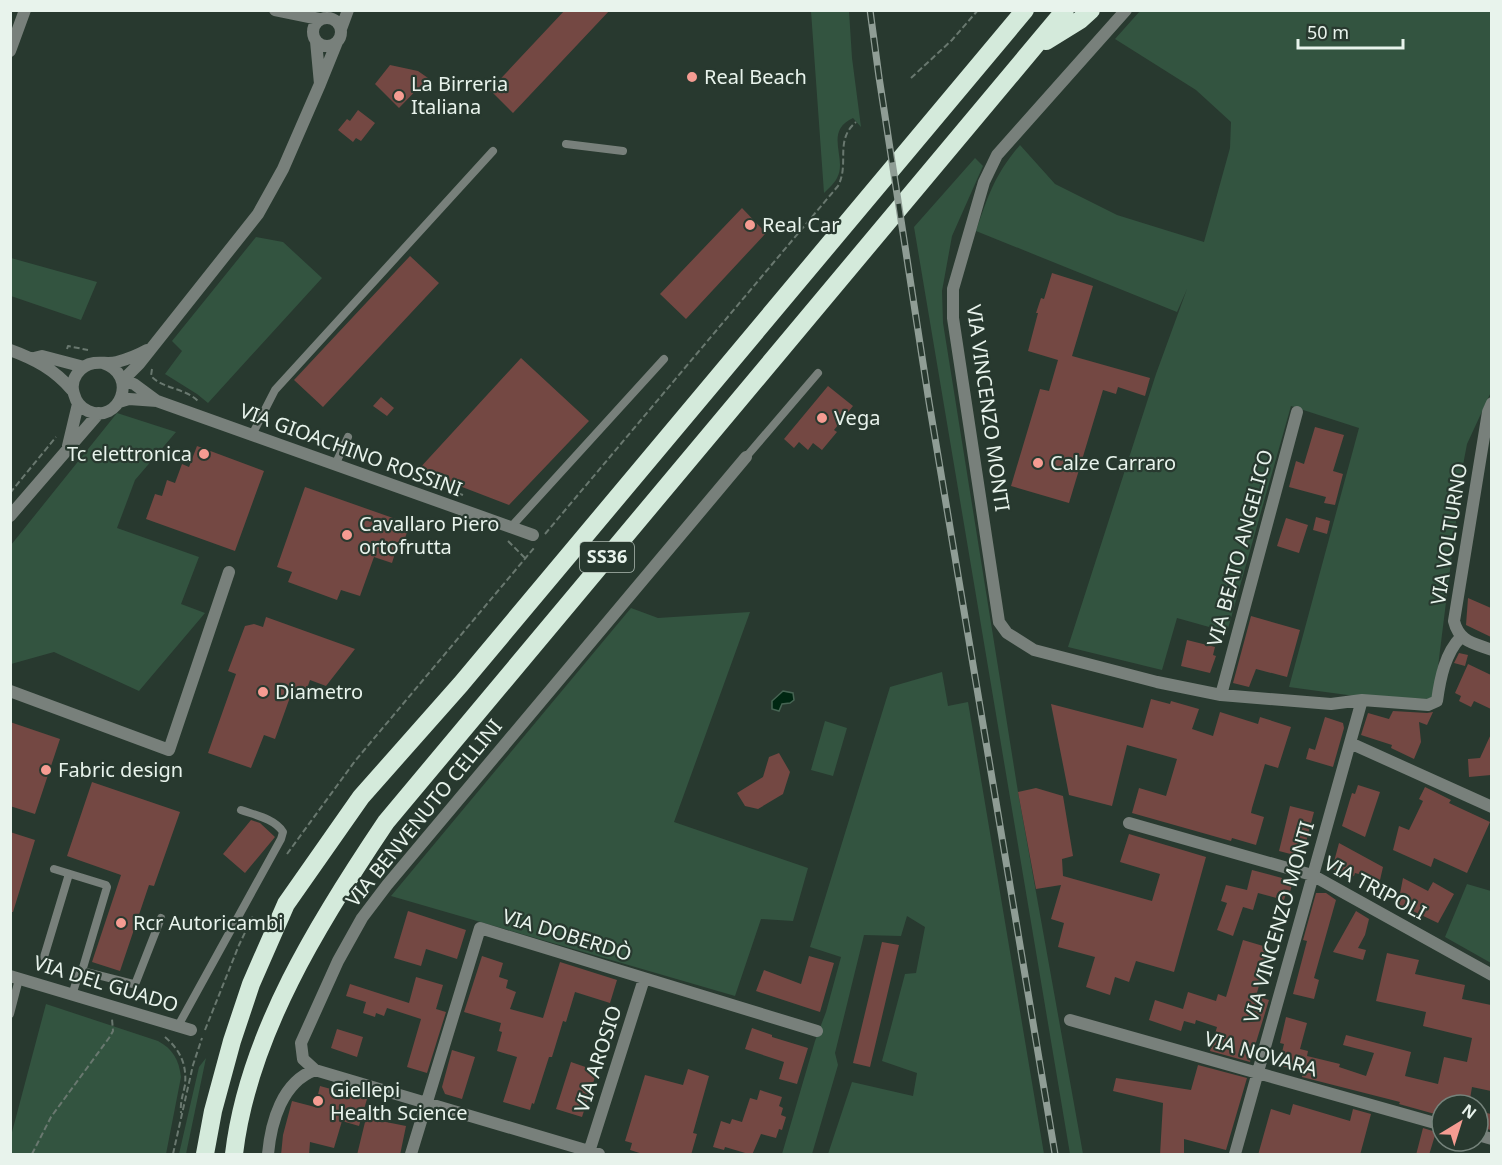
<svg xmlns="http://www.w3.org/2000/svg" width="1502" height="1165" viewBox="0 0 1502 1165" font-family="'Noto Sans',sans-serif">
<rect width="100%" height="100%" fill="#28392f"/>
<!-- green -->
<path fill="#335440" d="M811,11H849L852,58L861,127L853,118C823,132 848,158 837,178C834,184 828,189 824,193Z
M1140,11H1491V392L1467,444L1463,465L1434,699L1362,697L1289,687L1359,428L1291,406L1227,632L1177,618L1162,670L1068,647L1156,374L1187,289L1177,312L976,231C988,196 995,174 1020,145L1055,184L1117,215L1204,242L1230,148L1231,122L1196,90L1115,39Z
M975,158L983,166L952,236L942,291L943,323L1018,792L1083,1154H1070L914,227Z
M256,237L283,242L322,278L208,403L197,394L165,374L182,351L172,341Z
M11,258L97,282L81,320L11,296Z
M117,413L176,432L135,480L117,528L199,557L181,604L205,613L139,691L54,652L11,664V545Z
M631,608L658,618L750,612L674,822L808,868L793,921L761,919L735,996L391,896Z
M942,672L948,706L968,702L1044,1154H828L852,1082L913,1096L917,1073L882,1061L905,974L916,973L925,927L907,916L901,936L864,935L835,1053L838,1065L812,1154H782L815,1041L826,1012L841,957L810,947L890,687Z
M825,721L847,728L833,776L811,770Z
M1467,884L1491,891V963L1445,937Z
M46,1004L158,1041C173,1049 179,1060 181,1077L166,1154H11V1136Z
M206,1058L186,1154H179L199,1067Z"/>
<!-- water -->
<path fill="#002712" stroke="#466453" stroke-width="1.5" d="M783,691L793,693L794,700L790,703L782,704L779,711L772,709V701Z"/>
<!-- building -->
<path fill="#744843" d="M565,10H610L513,113L490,90Z
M390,65L418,71L428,78L399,108L375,84Z
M358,110L375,123L361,141L356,138L353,142L338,130L347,119L350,121Z
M742,208L766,233L686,319L660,294Z
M410,256L439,283L323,407L294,380Z
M1052,273L1093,286L1072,356L1150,378L1145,396L1118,387L1116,394L1103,390L1069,503L1011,486L1040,389L1049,391L1058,360L1028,351L1038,313H1036L1041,298L1044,299Z
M521,358L589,421L509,505L418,470Z
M828,386L853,406L834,430L837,432L822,450L813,443L808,450L799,442L794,448L784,439Z
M381,397L394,408L387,416L373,406Z
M1315,427L1344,435L1333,471L1343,474L1335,505L1324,503L1326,497L1289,487L1296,461L1304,464Z
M197,446L264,471L235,551L146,519L155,494L162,496L167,480L175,483L182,464L189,467Z
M305,487L410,524L401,549L397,547L392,563L374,557L360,596L341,590L337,600L288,582L292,572L277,567Z
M1316,517L1330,521L1327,534L1313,530Z
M1286,518L1308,525L1299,553L1277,546Z
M1468,598L1491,608V637L1466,625Z
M1251,616L1300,630L1287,677L1256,669L1249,687L1233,683Z
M266,617L355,649L326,686L310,680L305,694L297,691L293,701L289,700L275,739L264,735L251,768L208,753L236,674L228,671L245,626L254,624L263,627Z
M1187,640L1215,647L1213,655L1216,656L1210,673L1181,666Z
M1459,653L1468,655L1465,666L1454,663Z
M1468,664L1491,675V709L1474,701L1471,707L1459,701L1461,696L1455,693Z
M1151,699L1170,704L1171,701L1199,709L1192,729L1213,736L1220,712L1258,724L1260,717L1291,727L1278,768L1265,764L1252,808L1251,813L1264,817L1256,845L1232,838L1231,841L1132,813L1139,788L1166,796L1177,759L1127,745L1112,806L1069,795L1051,704L1143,728Z
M1393,711L1427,713L1433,712L1427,725L1419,722L1421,742L1414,759L1391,748L1392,745L1361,735L1368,713L1389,719Z
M1325,717L1343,723L1344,728L1333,767L1306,759L1309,748L1315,750Z
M10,722L60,739L35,814L10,806Z
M1491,734V775L1469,777L1468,759L1480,758Z
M779,753L790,772L783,794L758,809L745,806L737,793L763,777L769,757Z
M92,782L180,812L154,886L149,885L120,971L92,962L121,875L67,856Z
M1358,785L1380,792L1365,837L1342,826L1352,793L1355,794Z
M1425,787L1451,800L1449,803L1490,822L1467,873L1434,858L1431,867L1393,850L1399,826L1409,830L1423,801L1419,799Z
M1036,788L1063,796L1073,856L1062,859L1063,876L1152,901L1160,874L1120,862L1129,834L1206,857L1174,972L1136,961L1129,982L1115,977L1110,995L1086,987L1095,957L1058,947L1064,923L1051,919L1061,885L1036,889L1018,792Z
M1290,806L1314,812L1302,857L1279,851Z
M251,820L260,823L275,837L245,873L223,854Z
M10,832L35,840L13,912H10Z
M1339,843L1383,867L1380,880L1355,873L1354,876L1332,869Z
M1252,870L1293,881L1290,892L1287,891L1284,900L1258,893L1253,910L1243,907L1233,936L1217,930L1227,903L1221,901L1226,885L1247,890Z
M1403,878L1428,891L1433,882L1454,894L1438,923L1398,904Z
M1316,893H1326L1336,900L1314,978L1319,980L1314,999L1293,994L1307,941L1303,940Z
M408,911L466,930L457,959L426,949L421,966L394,958Z
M1356,911L1369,919L1365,935L1358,948L1366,950L1363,960L1333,952Z
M1243,940L1270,948L1256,996L1269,1000L1250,1062L1210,1051L1217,1027L1196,1020L1195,1024L1184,1021L1181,1031L1149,1020L1155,1000L1183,1009L1188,992L1216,1001L1218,994L1226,997Z
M882,942L899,945L870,1067L853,1063Z
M1387,953L1419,960L1415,974L1465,985L1462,999L1491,1005V1091L1472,1087L1469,1105H1442V1116L1399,1104L1400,1102L1302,1077L1303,1072L1279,1065L1284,1044L1280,1043L1286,1017L1307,1023L1300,1049L1308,1051L1307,1056L1340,1064L1339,1067L1366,1076L1374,1053L1343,1045L1346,1035L1411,1052L1405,1076L1438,1084L1444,1057L1467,1062L1472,1038L1423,1026L1426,1012L1376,1001Z
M482,956L503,963L499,977L508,980L506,988L516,992L510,1009L543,1018L560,962L617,980L610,1003L575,992L566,1022L563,1021L552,1057H549L534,1104L532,1103L530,1110L503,1102L517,1057L497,1051L502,1032L499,1031L501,1023L464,1012Z
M809,956L834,963L820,1012L756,991L764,970L801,984Z
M416,977L443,985L436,1009L446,1012L427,1073L407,1067L421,1019L387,1008L384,1016L376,1013L375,1017L363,1013L366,1002L346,996L350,984L409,1003Z
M752,1028L772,1035V1037L808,1048L797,1084L779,1079L784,1062L745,1049Z
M337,1029L363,1037L357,1057L331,1048Z
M452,1050L475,1057L462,1099L445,1094L442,1087Z
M571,1062L597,1071L582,1117L556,1109Z
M1198,1065L1247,1078L1226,1150L1184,1139V1155H1160L1163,1103L1113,1091L1116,1078L1191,1090Z
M688,1069L709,1076L693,1133L697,1134L691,1155H646L630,1150L632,1143L625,1141L645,1075L683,1085Z
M320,1086L367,1099L359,1126L342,1121L334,1148L310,1142L309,1155H281L283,1135L292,1101L315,1107Z
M760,1090L782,1097L779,1106L783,1108L781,1115L786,1117L782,1130L779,1129L776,1138L761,1134L752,1155L725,1147L724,1150L713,1147L721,1121L730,1124L732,1119L742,1122L750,1098L757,1100Z
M1293,1104L1350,1121L1353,1109L1371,1114L1360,1155H1258L1271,1109L1290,1115Z
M1478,1111L1491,1114V1130L1478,1127Z
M366,1118L406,1126L400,1155H357Z
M1423,1128L1436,1132L1429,1155H1416Z"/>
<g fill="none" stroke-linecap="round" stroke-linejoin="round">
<!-- path -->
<path stroke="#69786f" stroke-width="2" stroke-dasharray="6 3" stroke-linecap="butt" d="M911,78L952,40L978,10
M67,349L68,346L88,350
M152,369L151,376C163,389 185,388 198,401
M451,491L463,495
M10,493L56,437
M545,534L838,186C850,163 834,141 856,122
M508,541L525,558
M287,854L355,761L534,548
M205,1030L239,945L254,914
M165,1037C180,1050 187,1064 185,1085C183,1095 180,1102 181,1113
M32,1154L51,1117L109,1038L113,1031L112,1019
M173,1154L193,1065L202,1038"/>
<!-- lane -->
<path stroke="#78807b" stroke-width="8" d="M566,144L623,151
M252,435L275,390L493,151
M746,457L818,373
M335,465L348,437
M511,527L664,359
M54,869L106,885L107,887L82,971
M44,957L69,874
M72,995L79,973L82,971L133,984L136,982L161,918
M10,1014L19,979
M178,1026L281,839L283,832C275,819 255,815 241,810"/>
<!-- street -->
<path stroke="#78807b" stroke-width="12" d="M275,10L319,19
M1126,10L997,155L984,182L953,289V318L999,622L1007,633L1034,650L1157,682L1221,695L1331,704L1362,700L1428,705L1437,701C1440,679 1445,653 1461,637
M313 32a14 14 0 1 1 28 0a14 14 0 1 1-28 0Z
M341,29L348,10
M316,41L320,84L337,42
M10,51L25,10
M10,350C35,359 55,370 72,390
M34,358L42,356L84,367
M103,363C140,375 119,425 88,411C81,408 76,402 74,394C69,380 80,365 94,363C102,362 110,364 117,362C128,359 138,355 147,350
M122,381L139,364L258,214L283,169L320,84
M122,381L134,384L157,401
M119,402L129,399L157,401L533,535
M1492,403L1488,412L1454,621C1459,642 1474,643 1492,650
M68,446L78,404
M10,516L99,413
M10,691L169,750L229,572
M1221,695L1297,412
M1350,743L1492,807
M1129,823L1312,875L1492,975
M10,976L191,1030
M1070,1020L1442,1125
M1478,1135L1492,1139
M589,1152L644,979
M268,1154C271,1122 282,1082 315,1070
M411,1154L480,928L817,1031
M599,1154L315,1070L303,1059L301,1043L338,961L362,918L387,885L746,457
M1235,1154L1362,700"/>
<!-- highway -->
<path stroke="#d4eadb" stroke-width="18" d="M1046,41L1080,20L1091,10
M205,1154L213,1111L232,1041L251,984L286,904L361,797L461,684L1025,10
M234,1154C248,1035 320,920 386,822L1065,10"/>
<!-- rail casing -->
<g stroke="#8f9d95" stroke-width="7">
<path id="rail" d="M870,10L879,77L929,402L1055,1154"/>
</g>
<!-- rail -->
<use href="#rail" stroke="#28392f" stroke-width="4.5" stroke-dasharray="14" stroke-linecap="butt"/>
</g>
<!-- markers -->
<g fill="#f59c92" stroke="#28392f" stroke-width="2">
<circle cx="692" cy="77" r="6"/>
<circle cx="399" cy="96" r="6"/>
<circle cx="750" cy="225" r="6"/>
<circle cx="822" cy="418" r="6"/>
<circle cx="204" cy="454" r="6"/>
<circle cx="1038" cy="463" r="6"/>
<circle cx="347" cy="535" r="6"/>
<circle cx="263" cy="692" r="6"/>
<circle cx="46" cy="770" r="6"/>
<circle cx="121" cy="923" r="6"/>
<circle cx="318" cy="1101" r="6"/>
</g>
<g text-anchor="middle" stroke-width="4.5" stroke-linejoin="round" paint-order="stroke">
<!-- shield labels -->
<rect fill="#28392f" stroke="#aebbb3" stroke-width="1.5" x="580" y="542" width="54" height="30" rx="4.5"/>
<g font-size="18" font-weight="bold" fill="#e8f3ec">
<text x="607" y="563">SS36</text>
</g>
<!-- poi labels -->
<g font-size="20" fill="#e8f3ec" stroke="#28392f" text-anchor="start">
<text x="704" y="84">Real Beach</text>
<text x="411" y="91">La Birreria<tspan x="411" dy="23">Italiana</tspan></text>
<text x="762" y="232">Real Car</text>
<text x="834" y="425">Vega</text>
<text x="192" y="461" text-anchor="end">Tc elettronica</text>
<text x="1050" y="470">Calze Carraro</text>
<text x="359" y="531">Cavallaro Piero<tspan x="359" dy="23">ortofrutta</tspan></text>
<text x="275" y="699">Diametro</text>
<text x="58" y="777">Fabric design</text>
<text x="133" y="930">Rcr Autoricambi</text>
<text x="330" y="1097">Giellepi<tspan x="330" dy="23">Health Science</tspan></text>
</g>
<!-- street labels -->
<g font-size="20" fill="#e8f3ec" stroke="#28392f">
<text transform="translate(988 408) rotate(82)" y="7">VIA VINCENZO MONTI</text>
<text transform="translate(351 450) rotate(20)" y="7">VIA GIOACHINO ROSSINI</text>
<text transform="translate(1449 534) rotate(-81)" y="7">VIA VOLTURNO</text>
<text transform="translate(1240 548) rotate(-75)" y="7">VIA BEATO ANGELICO</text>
<text transform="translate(424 813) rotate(-51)" y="7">VIA BENVENUTO CELLINI</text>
<text transform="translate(1375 888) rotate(28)" y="7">VIA TRIPOLI</text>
<text transform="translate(1279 922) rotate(-74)" y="7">VIA VINCENZO MONTI</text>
<text transform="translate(567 935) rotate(17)" y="7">VIA DOBERDÒ</text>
<text transform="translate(106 984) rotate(17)" y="7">VIA DEL GUADO</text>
<text transform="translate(1261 1054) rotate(16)" y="7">VIA NOVARA</text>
<text transform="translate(598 1059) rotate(-72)" y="7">VIA AROSIO</text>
</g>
</g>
<!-- border -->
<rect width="1502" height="1165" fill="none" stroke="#e8f3ec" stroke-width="24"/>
<!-- north arrow -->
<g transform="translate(1460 1123) rotate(38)"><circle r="28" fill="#28392f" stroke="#75837b" stroke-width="1.5"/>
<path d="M0-4.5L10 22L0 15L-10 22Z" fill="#f59c92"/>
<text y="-9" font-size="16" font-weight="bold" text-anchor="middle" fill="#e8f3ec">N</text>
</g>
<!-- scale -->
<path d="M1298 39v9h105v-9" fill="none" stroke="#e8f3ec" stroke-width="3"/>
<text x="1307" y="39" font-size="18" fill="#e8f3ec" stroke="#28392f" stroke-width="4.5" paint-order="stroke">50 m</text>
</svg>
